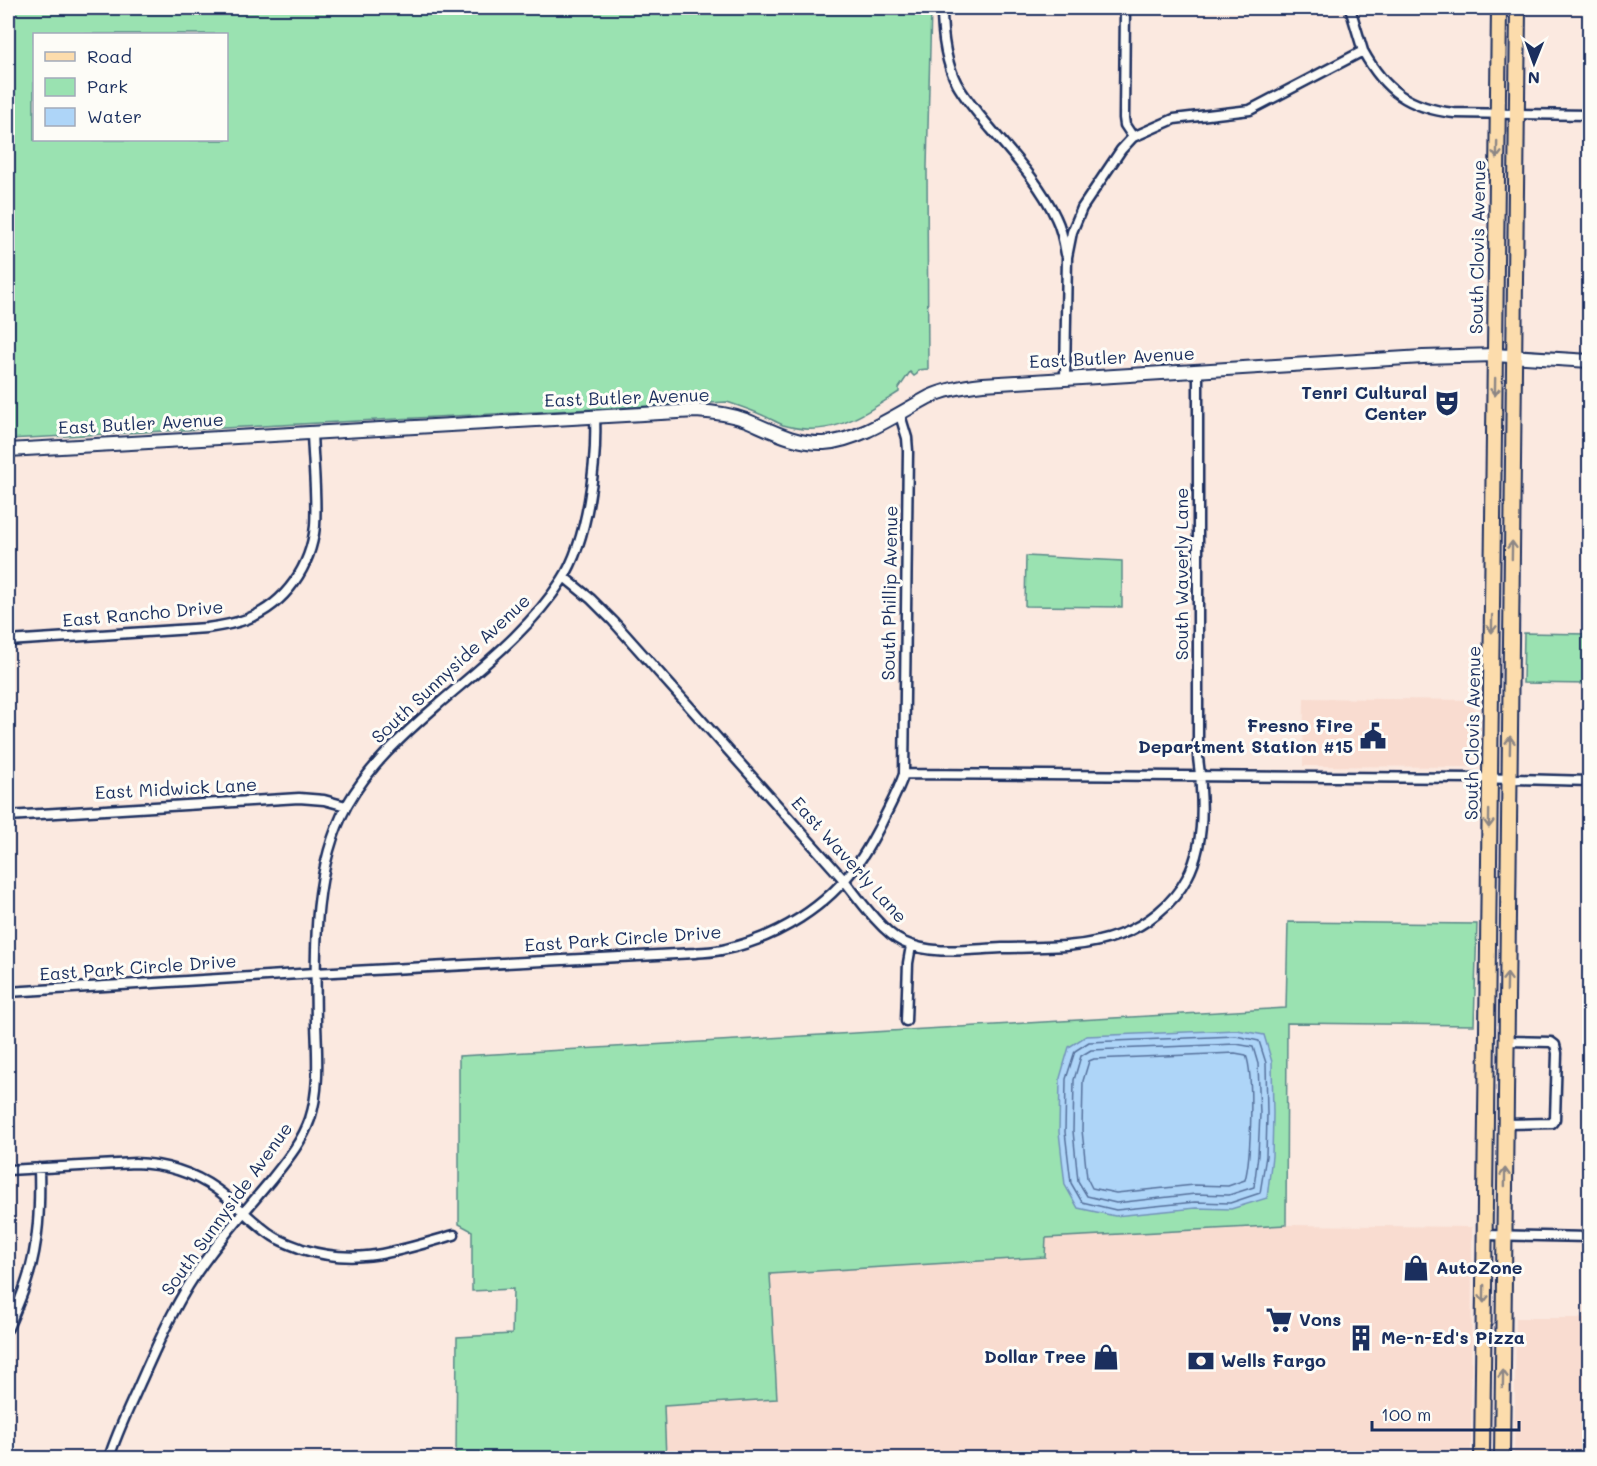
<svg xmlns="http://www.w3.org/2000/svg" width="1597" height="1466" viewBox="0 0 1597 1466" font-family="Mali,sans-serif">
<rect width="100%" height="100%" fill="#fbe9e0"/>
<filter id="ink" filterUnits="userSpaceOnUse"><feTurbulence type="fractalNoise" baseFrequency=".0167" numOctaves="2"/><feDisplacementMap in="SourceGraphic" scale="12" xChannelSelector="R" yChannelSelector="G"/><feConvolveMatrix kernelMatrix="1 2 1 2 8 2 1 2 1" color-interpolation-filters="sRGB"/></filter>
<g filter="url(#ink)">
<!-- built -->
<path fill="#f9dcd0" d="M1304,698L1474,700L1473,763L1472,766L1469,767L1303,766Z
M1286,1225L1472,1227L1471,1458H666L664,1406L776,1399L770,1274L1045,1257V1238Z
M1516,1318H1589V1458H1514Z"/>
<!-- green -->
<path fill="#9ae2b1" stroke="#5a8888" stroke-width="1.5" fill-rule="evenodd" d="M8,8H931L927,167L928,369L918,370L917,374L914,376L910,372L899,388V392C861,416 830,439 783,425C776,422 769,418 762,415C751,410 739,406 727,402L8,439ZM34,34H226V140H34Z
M1026,556L1122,561V607L1025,606Z
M1524,633L1589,634V684L1523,683Z
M1288,922L1477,924L1474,1025L1287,1023L1286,1225L1046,1238L1045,1257L770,1274L777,1399L664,1406L666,1458H456L457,1337L512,1334L513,1289L472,1291V1231L459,1224V1056L1286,1008Z"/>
<!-- water -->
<path fill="#aed5f8" stroke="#7393ba" stroke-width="1.5" d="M1237,1030L1264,1035L1272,1062L1273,1114L1272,1156L1267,1198L1231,1209L1196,1208L1115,1216L1078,1208L1065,1185L1059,1132L1060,1078L1069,1047L1086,1036Z"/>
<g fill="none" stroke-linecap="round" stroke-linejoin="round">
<!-- shore -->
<path stroke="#56719c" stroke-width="1.5" d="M1236,1036L1259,1041L1266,1063L1267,1114L1266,1156L1260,1193L1230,1203L1195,1202L1116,1210L1082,1202L1071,1183L1065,1132L1066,1079L1075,1051L1089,1042Z
M1236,1044L1253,1047L1258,1064L1260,1114L1258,1155L1254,1187L1229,1195L1195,1194L1116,1203L1087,1196L1078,1181L1073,1131L1074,1080L1081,1056L1091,1050Z
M1235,1053L1246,1055C1254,1075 1251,1158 1245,1180L1228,1186L1194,1185L1116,1193L1092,1188L1087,1178L1082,1130L1083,1081L1089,1061L1094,1059Z"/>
<!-- street casing -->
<g stroke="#1b2f5e" stroke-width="13">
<path id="street" d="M942,8C942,33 945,61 957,84C966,100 979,115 991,129C1014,156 1041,185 1056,218C1062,230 1064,242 1066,254
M1125,8L1124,118L1125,125L1133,137
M1350,8L1363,51
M1065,378L1067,257L1072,232L1082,208L1121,150L1133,137L1174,119L1250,110L1363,51C1385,91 1409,108 1454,113L1590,115
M900,415L907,438L908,451L904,774
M564,577L591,599L613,621L844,880C858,898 883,933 903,942C933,956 971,949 1002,948C1040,947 1082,949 1119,935C1147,925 1173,904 1187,878C1201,852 1203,817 1201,789C1201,778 1199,768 1198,757V371
M8,641L207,628C221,626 234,624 247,619C286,604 311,566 315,526C317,495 313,463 312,433
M8,816L299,798L324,800L346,806
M8,992L315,973L695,953C705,952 716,952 726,949C778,937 827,907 858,863C867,851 874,837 881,824C889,807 898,792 904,774L1475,778L1590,781
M906,1021L908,963L911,946
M1505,1124L1552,1123L1555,1119L1557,1053L1555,1045L1551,1042L1506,1041
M8,1170L135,1163C165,1164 192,1172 216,1189C236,1203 253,1223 273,1236C282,1242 292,1245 302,1249C359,1267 400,1250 454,1235
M1484,1235L1590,1237
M8,1328C15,1312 22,1296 27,1280C39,1244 40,1205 39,1168
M109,1458C117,1432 130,1406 141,1381C161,1336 180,1293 210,1254C229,1229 251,1204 271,1180C286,1161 302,1142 310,1119C320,1088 317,1055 316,1023C315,952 312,870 347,805C369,766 402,736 435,707C480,668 530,630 562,580C588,540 597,463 595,416"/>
</g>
<!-- secondary casing -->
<g stroke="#1b2f5e" stroke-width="16">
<path id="secondary" d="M8,450L696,411C713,412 730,414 746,420C772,431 795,444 824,443C859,441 899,413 929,397C946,389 965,386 983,384L1423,357L1495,355L1590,361"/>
</g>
<!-- primary casing -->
<g stroke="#1b2f5e" stroke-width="18">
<path id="primary" d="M1482,1458L1499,8
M1502,1458L1518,8"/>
</g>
<!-- street -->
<use href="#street" stroke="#fdfcf7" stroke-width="8"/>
<!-- secondary -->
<use href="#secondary" stroke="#fdfcf7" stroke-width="12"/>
<!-- primary -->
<use href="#primary" stroke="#fcdcac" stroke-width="14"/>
</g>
<!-- one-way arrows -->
<defs><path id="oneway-shaft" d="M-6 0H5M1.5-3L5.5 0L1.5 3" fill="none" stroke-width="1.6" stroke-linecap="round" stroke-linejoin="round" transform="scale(1.5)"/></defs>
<g stroke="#8c8685">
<use href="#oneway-shaft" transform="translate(1497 150) rotate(91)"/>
<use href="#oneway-shaft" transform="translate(1495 387) rotate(91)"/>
<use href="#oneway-shaft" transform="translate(1512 550) rotate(-89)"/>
<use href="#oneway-shaft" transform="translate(1492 624) rotate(91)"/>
<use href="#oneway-shaft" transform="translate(1510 745) rotate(-89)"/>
<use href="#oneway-shaft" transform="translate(1489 819) rotate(91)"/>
<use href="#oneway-shaft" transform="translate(1507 982) rotate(-89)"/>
<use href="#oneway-shaft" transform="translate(1505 1177) rotate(-89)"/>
<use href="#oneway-shaft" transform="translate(1484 1294) rotate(91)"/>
<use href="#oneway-shaft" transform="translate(1503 1379) rotate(-89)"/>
</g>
</g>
<!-- icons -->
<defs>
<g id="theatre-bare" transform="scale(2.07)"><path d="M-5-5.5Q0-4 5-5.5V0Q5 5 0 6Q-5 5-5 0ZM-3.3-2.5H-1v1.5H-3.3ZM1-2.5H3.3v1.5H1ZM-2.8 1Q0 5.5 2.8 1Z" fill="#1b2f5e" stroke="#fdfcf7" stroke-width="2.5" paint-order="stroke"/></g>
<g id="civic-bare" transform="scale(2.07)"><path d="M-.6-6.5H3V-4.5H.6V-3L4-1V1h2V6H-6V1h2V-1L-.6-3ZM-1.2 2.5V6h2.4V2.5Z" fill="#1b2f5e" stroke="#fdfcf7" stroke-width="2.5" paint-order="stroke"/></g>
<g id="shop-bare" transform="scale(2.07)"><path d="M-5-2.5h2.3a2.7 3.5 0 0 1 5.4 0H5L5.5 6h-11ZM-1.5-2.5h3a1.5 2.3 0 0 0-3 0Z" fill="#1b2f5e" stroke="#fdfcf7" stroke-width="2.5" paint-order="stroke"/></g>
<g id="supermarket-bare" transform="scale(2.07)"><path d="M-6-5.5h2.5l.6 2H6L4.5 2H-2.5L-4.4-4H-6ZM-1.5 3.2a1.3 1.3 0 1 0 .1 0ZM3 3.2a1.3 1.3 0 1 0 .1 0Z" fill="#1b2f5e" stroke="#fdfcf7" stroke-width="2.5" paint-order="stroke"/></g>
<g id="building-bare" transform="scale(2.07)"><path d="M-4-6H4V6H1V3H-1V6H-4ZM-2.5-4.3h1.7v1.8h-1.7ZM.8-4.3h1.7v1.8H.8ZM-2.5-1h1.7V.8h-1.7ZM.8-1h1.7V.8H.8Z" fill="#1b2f5e" stroke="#fdfcf7" stroke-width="2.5" paint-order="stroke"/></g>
<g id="bank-bare" transform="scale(2.07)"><path d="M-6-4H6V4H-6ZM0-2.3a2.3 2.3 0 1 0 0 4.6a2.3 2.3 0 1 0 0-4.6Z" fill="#1b2f5e" stroke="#fdfcf7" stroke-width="2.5" paint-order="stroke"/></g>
</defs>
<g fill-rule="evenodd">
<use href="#theatre-bare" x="1447" y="403"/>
<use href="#civic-bare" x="1373" y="736"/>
<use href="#shop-bare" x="1416" y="1268"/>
<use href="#supermarket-bare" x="1279" y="1320"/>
<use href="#building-bare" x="1361" y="1338"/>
<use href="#shop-bare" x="1106" y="1357"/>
<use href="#bank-bare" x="1201" y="1361"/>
</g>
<g text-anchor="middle" stroke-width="6" stroke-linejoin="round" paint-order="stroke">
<!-- street labels -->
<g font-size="18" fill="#1b2f5e" stroke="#fdfcf7">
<text transform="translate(1478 247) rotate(-89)" y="6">South Clovis Avenue</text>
<text transform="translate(1112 358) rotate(-3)" y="6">East Butler Avenue</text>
<text transform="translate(627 398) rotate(-2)" y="6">East Butler Avenue</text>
<text transform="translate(141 424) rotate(-3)" y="6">East Butler Avenue</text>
<text transform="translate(1182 574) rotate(-90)" y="6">South Waverly Lane</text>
<text transform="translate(890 593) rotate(-89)" y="6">South Phillip Avenue</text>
<text transform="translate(143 614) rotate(-5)" y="6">East Rancho Drive</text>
<text transform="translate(451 669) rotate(-43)" y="6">South Sunnyside Avenue</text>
<text transform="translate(1473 733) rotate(-89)" y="6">South Clovis Avenue</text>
<text transform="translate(176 789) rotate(-3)" y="6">East Midwick Lane</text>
<text transform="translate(849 860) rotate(48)" y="6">East Waverly Lane</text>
<text transform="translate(623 939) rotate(-4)" y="6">East Park Circle Drive</text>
<text transform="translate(138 968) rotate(-4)" y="6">East Park Circle Drive</text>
<text transform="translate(227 1209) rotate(-54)" y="6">South Sunnyside Avenue</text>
</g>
<!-- poi labels -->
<g font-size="18" font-weight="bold" fill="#1b2f5e" stroke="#fdfcf7" text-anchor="start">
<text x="1427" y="399" text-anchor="end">Tenri Cultural<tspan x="1427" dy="21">Center</tspan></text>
<text x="1353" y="732" text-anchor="end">Fresno Fire<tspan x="1353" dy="21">Department Station #15</tspan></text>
<text x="1436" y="1274">AutoZone</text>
<text x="1299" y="1326">Vons</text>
<text x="1381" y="1344">Me-n-Ed's Pizza</text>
<text x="1086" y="1363" text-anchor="end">Dollar Tree</text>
<text x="1221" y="1367">Wells Fargo</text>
</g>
</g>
<!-- margin -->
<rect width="1597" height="1466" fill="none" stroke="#fdfcf7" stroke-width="30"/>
<rect x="15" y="15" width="1567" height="1436" fill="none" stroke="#1b2f5e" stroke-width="2" filter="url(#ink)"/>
<!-- legend -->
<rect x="33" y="33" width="195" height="108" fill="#fdfcf7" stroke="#a3aaba" stroke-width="1.5"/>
<rect x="45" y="52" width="30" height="9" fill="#fcdcac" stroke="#a3aaba" stroke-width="1.5"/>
<text x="87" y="63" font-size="18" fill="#1b2f5e">Road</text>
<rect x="45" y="78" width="30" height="18" fill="#9ae2b1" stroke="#a3aaba" stroke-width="1.5"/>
<text x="87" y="93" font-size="18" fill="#1b2f5e">Park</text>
<rect x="45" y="108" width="30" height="18" fill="#aed5f8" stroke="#a3aaba" stroke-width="1.5"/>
<text x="87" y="123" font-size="18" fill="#1b2f5e">Water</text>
<!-- north arrow -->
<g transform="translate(1534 63) rotate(181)" stroke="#fdfcf7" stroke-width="4.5" paint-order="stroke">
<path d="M0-4.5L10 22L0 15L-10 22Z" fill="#1b2f5e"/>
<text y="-9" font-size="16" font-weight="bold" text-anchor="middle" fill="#1b2f5e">N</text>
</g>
<!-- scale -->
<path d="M1372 1421v9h147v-9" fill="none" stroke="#1b2f5e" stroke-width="3"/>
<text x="1381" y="1421" font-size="18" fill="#1b2f5e" stroke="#fdfcf7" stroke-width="4.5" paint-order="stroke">100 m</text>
</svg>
